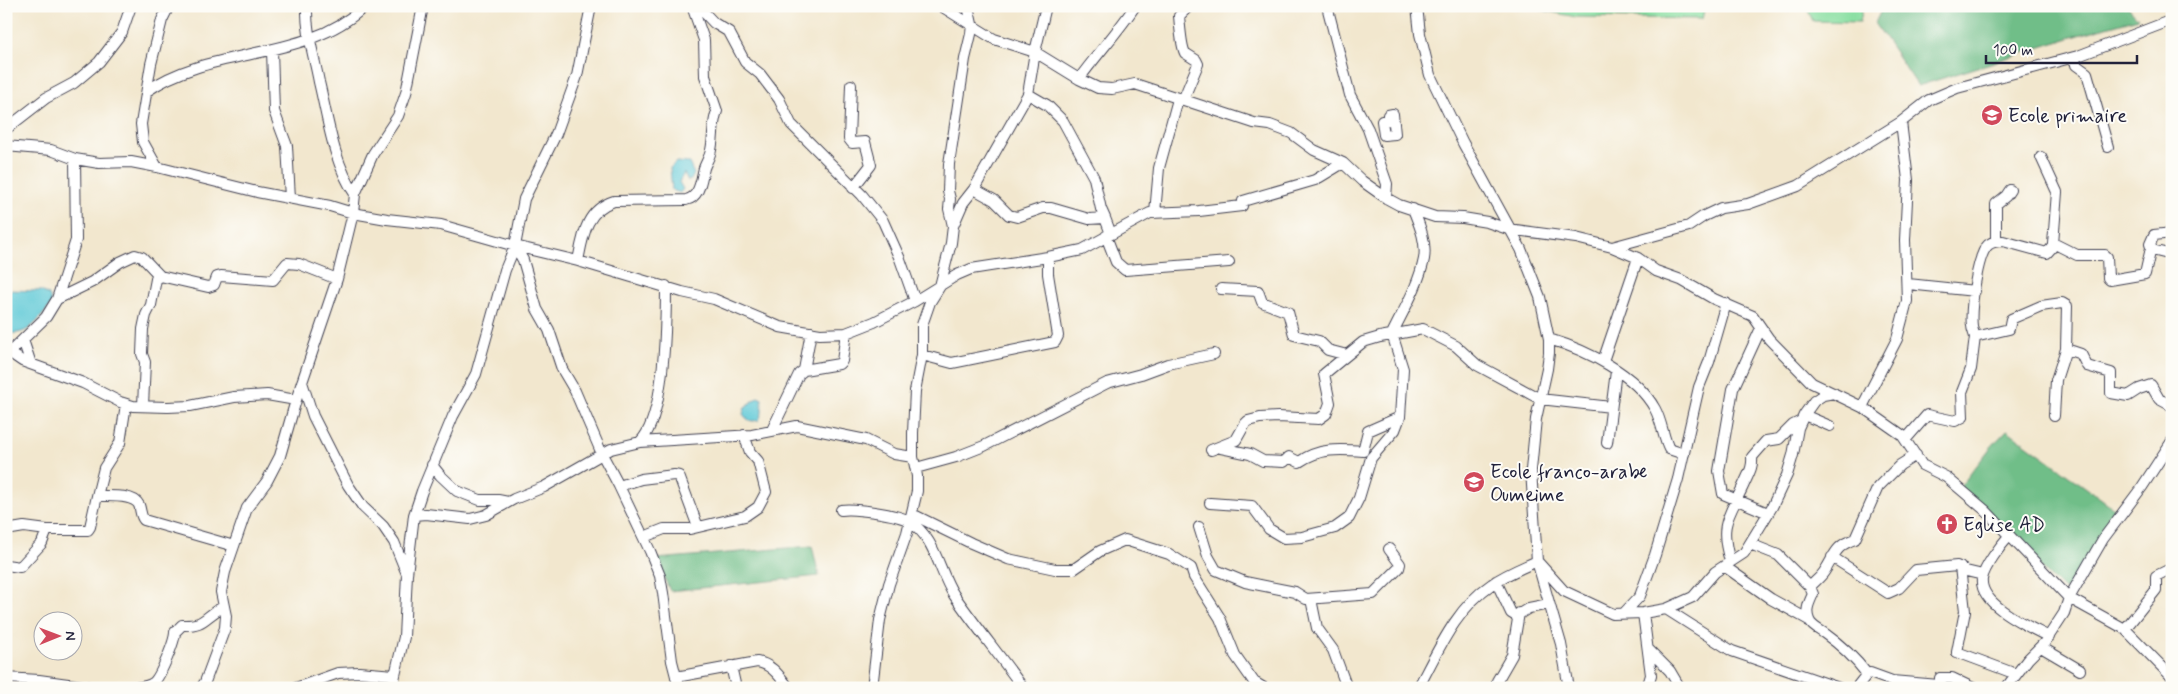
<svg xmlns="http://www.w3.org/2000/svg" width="2178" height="694" viewBox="0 0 2178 694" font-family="Mynerve,sans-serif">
<rect width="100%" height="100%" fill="#fdfcf7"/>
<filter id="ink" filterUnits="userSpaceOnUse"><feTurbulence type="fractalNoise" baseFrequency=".02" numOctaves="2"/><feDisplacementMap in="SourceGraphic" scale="10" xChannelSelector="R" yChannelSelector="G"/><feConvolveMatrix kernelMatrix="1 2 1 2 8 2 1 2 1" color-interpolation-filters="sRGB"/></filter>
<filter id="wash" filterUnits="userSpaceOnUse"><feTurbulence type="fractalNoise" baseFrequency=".0096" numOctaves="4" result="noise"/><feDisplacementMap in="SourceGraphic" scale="20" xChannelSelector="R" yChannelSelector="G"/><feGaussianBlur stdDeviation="1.12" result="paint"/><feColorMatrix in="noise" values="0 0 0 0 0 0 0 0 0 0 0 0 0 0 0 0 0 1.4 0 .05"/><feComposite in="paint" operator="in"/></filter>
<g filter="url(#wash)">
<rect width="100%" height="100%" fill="#f2e7ce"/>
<!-- green -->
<path fill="#8adfa2" stroke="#56806e" d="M1522,6H1705L1702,19L1576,17Z
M1806,6H1863L1860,22L1813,21Z"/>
<!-- forest -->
<path fill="#6fbe88" stroke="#487062" d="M1883,6H2127L2138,18L2079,35L1918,86L1875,23Z
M2007,430L2118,511L2065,591L1960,487L1991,447Z
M812,546L819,576L670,591L656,559Z"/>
<!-- water -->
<path fill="#5ec9d7" stroke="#407689" d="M676,162L689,163L694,174L691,180L688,181L684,173L679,182L683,189L680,193L672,190L670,168Z
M6,290L41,291L49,295L52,304C38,319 30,336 8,333L6,329Z
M758,397L762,399V413L759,420C751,422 748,421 743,414L745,407Z"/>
</g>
<g filter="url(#ink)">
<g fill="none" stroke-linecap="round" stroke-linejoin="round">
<!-- street casing -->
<g stroke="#414051" stroke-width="12">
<path id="street" d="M307,6C306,32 314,56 319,82C328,119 333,162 355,194
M591,6L577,76L556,134L524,199L515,246L523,260L537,309L549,330L562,369L575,391L602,454L619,486L650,551L660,576L663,593L672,661L679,688
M698,6L714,23L729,32L745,62L760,74L779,99L791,124L862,195L883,221L900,259L915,301
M941,6L994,39L1035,52L1046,6
M1327,6L1350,95L1368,129L1387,184L1386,198
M1417,6L1420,34L1430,75L1463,143L1521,249L1540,297L1549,339V353L1547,369L1536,419L1531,470L1537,561L1561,644L1569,688
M272,50L274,111L287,146L290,198
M2075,57L2076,65L2087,73L2108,147
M1079,79C1097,54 1118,32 1135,6
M851,85L849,139L852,143L865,142L871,165L853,188
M147,91C212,45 305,63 365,6
M1028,94L1047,105L1063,121L1094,178L1101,209L1105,218
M1183,100L1198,64L1196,60L1185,53C1181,46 1180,25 1179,16L1189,6
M1393,114L1395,134L1384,135L1382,121L1389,120L1388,115Z
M6,129L46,98L74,83L99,62L122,32L131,6
M6,146L51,150L75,159L99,163L131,162L157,167L257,192L330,206L353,213L387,219L441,225L515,246L578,261L682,292L714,299L780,327L820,334L846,333L874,322L915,301L957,275L971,269L1048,257L1082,250L1150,213L1199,211L1242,206
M2041,157L2057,192L2053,244
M157,167L143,142L141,124L151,64L162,20L169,6
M974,189L994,200L1009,215L1017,217L1043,208H1051L1089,219L1105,218L1111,234
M1243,201L1315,180L1343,163
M1155,213L1159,168L1178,99
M953,226L963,203L974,189L1028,94L1035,52L1079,79L1098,88L1112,89L1135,84L1254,123L1270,125L1291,133L1314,150L1343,163L1362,181L1386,198L1399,205L1435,217L1463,218L1487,222L1508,229L1576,238L1612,247L1638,258L1656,271L1681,280L1714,299L1753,316L1769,339L1812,383L1862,407L1902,435L1922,465L1946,477L1985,510L2069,598L2125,629L2172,677
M2172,233L2154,235L2150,244L2152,250L2172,255
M1106,236L1116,262L1125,270L1229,262
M1996,241V204L2006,196L2010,190
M1612,247L1689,226L1704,216L1721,208L1748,204L1798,186L1901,122L1929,100L1957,88L2078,56L2172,20
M578,261C583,235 586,210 614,201L686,200C700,197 701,180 704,168C706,162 710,157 711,150C714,137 712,124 717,111L705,76L704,40L692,6
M1908,284L1975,291
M1221,289L1258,291L1262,302L1288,312L1294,335L1319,341L1328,350L1347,355
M57,299L92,282L120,262L135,255L142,257L160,276L208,287L214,285L217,277L221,276L273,280L287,263L299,264L337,279
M1761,328L1733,389L1719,471L1723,494L1768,513
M1975,337C1974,333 1972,329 1972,326C1970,310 1977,255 1988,245C1993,241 1998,241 2003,241L2047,253L2055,244L2077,255H2105L2107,257L2108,278L2110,280L2145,274L2151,248
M1549,339C1586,350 1636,374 1655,409C1662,422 1663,437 1669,449L1684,454
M23,340L31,364
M2066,349L2081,354L2087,366L2111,373V393L2128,396L2139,389L2151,385L2159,399L2172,406
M6,350L22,361L83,383L120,402L133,406L168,407L190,406L234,397L267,395L296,400
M10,352L46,317L57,299L76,240L75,159
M922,355L952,363L1055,342L1058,336L1048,274V257
M1603,361L1638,258
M804,370L811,332
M302,382L313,416L348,485L363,507L383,526L394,542L407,574L404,637L392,688
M143,406L145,362L142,354L143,329L146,315L151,305L157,274
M1862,407L1897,339L1907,301L1905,240L1908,180L1901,122
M1804,415L1830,426
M772,430L799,374L804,370L839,364L842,361L846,333
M1906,439L1927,415L1955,421L1963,417L1962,392L1971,369L1975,337L2009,329L2011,319L2041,306L2062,303L2067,306L2066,349L2056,380L2054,416
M640,442C665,417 666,322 666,286
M1607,443L1616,371
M1221,448L1250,454L1263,461L1284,462L1289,457L1299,462C1319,448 1339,449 1363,451L1368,431L1400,417
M1211,450L1236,440L1245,424L1248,421L1260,418L1278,417L1319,419L1326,414L1330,403L1324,374L1363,342L1380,337L1423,329L1456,346L1477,365L1540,399L1611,407
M432,465L440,475L457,491L480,500H498L508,502
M916,468L956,457L984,446L1107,383L1141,374L1168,364L1214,354
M619,486L641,479L674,475L679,476L698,527
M97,496L104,468L120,443L126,404
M1210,503L1252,506L1269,529L1284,538L1302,537L1335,528L1349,518L1359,498L1371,458L1395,430L1400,417L1403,369L1392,334C1403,311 1419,285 1424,259C1427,242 1419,224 1413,209
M841,510C854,508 897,514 909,521C936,538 938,570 954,595C976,627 1001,657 1023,688
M912,514L971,543L1008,559L1055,569H1074L1100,551L1125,540L1169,554L1191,568L1194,577L1220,618L1235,655L1254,682L1264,688
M414,515L426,514L470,519L486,515L514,499L544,487L611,449L640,442L752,435L797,426L866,440L894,454L913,457
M1199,527L1208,556L1216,570L1245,582L1295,592L1306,599L1373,594L1399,568L1400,564L1389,549
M6,530L24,527L47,530H88L90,527L97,496C108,496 134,494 139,505C141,510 140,515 144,520L234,546
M2009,536C2001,545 1984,567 1982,579C1979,605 2030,627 2049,637
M644,537L664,529H690L745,516L758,507L766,492L758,461L750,452L744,435
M1750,544L1778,555L1810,587L1813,594C1809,603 1805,610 1809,620C1811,626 1819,630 1824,633C1841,645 1854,657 1867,674
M1832,557L1888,593L1899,588L1916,570L1957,566L1966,571L1983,575
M1730,561C1718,522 1730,516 1745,482C1749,473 1753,467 1752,457L1766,441L1779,439L1793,425L1801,421
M6,565L20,567L42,543L47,530
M1724,566L1771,599L1809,620
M1960,567L1965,611L1957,652L2016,674
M407,574L414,515L422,491L453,416L476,374L505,270L515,246
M1496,581L1511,613L1516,616L1529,608L1549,604
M1810,587C1814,582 1820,578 1824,572C1835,556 1834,546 1855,539L1878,487L1900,465L1916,455
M1311,599L1317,628L1333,650L1347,688
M1666,609L1732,651L1839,688
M1624,613L1640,596L1655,555L1678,479L1699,387L1709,362L1726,303
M1643,613L1651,675L1647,688
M2125,629L2156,590V576L2172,568
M2041,647L2080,670
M1649,650L1670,671L1680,688
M731,666L736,688
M676,677L757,662C772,664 780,677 789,688
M6,678L39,680L97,688
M1497,681L1512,655L1519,613
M134,688C140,687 147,687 153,683C160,678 175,641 175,632L182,625C206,626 204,616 223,607
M201,688L205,682L225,628L226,616L221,592L225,572L247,508L267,481L280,456L296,400L337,279L353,213L355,194L373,154L398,116L406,93L423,6
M296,688L338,673L359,672L394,675
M872,688L880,620L889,584L907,533L917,491V476L913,457V433L915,391L922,355V325L930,302L940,286L951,243L953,226L949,209L950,199L948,191L949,164L965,59L971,34L972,24L968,6
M1418,688C1438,651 1456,608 1492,584C1506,574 1522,568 1537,561L1564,591L1613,614L1643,613L1666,609L1693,597L1715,572L1744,553L1772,507L1787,475L1793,455L1798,428L1804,415L1814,401L1823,395L1834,393
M1856,688L1867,674L1870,673L1892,681L1939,685L1941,683L1940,678H1952L1973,688
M2006,688L2028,659L2045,642L2064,613L2069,598L2103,539L2142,487L2172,441"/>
</g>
<!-- street -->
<use href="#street" stroke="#fff" stroke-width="10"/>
</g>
</g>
<!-- icons -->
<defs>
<g id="school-disc" transform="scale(1.125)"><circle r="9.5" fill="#d1495b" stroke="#fdfcf7"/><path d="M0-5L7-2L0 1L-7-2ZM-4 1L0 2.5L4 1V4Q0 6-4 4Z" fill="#fff"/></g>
<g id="church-disc" transform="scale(1.125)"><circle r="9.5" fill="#d1495b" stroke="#fdfcf7"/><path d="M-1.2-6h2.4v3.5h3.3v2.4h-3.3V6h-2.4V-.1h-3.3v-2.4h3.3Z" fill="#fff"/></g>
</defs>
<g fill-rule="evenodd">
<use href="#school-disc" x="1992" y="115"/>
<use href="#school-disc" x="1474" y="482"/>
<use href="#church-disc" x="1947" y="524"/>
</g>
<g text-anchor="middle" stroke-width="4" stroke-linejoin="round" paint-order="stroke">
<!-- poi labels -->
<g font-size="20" fill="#22223b" stroke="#fdfcf7" text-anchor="start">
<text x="2008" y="122">Ecole primaire</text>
<text x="1490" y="478">Ecole franco-arabe<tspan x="1490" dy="23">Oumeime</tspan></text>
<text x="1963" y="531">Eglise AD</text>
</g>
</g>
<!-- margin -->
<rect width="2178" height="694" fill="none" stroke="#fdfcf7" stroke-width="25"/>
<!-- north arrow -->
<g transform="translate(58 636) rotate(89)"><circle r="24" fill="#fdfcf7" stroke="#a5a5ac"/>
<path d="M0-4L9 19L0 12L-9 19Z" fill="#d1495b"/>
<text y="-8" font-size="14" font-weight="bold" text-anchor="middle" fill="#22223b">N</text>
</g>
<!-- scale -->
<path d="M1986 55v8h151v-8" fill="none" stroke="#22223b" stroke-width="2.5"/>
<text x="1993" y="55" font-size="15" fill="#22223b" stroke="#fdfcf7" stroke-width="4" paint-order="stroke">100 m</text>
</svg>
